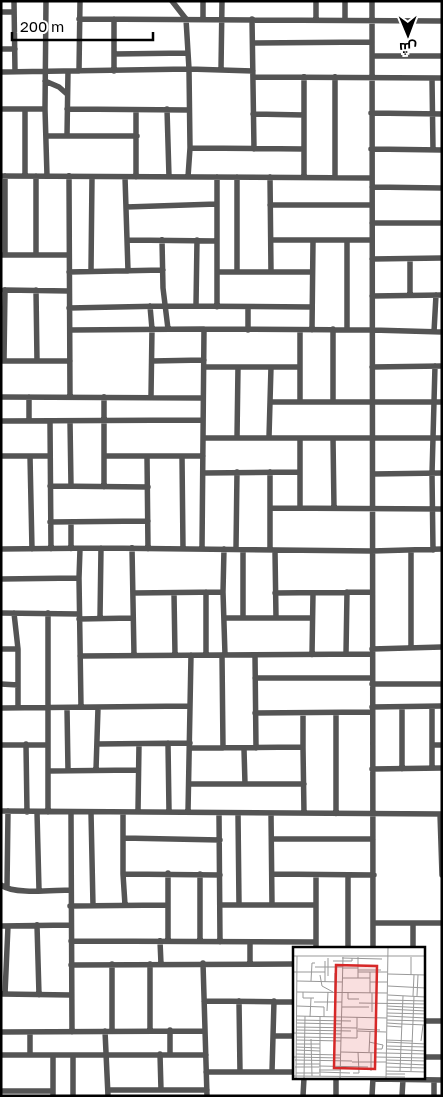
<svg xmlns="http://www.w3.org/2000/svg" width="443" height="1097" viewBox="0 0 443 1097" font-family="'Golos Text',Cairo,sans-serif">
<rect width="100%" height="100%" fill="#fff"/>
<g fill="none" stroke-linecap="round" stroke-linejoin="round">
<!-- minor -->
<path stroke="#545454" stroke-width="5.5" d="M14,1L15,72
M46,1L45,109L47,176
M172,1L186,19L189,69L190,148L188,177
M372,1L373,948
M1,12H14
M79,19L442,21
M114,19V71
M203,19V1
M252,19L254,149
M316,20V1
M345,20V1
M253,43L372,42
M1,49H15
M114,54L188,53
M372,56H442
M221,70L222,1
M79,71L80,1
M1,72L189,69L253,71
M253,77L442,78
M432,78L433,150
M45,81L59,87L67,94
M1,109H45
M25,109V176
M67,109L189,110
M167,109L169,177
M136,110V177
M371,113L442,114
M253,114L304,115
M46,136H137
M67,136L68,71
M190,148L304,149
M371,149L442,150
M1,176L372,178
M36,176V255
M69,176L70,397
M125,177L128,271
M237,177V272
M270,177L271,272
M304,177V77
M335,177V77
M372,187L442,188
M270,205H372
M126,207L217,204
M372,223H442
M127,240L217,241
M162,240L163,288L168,329
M271,240H372
M1,255H69
M5,255V176
M372,259L442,258
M91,271L92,177
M69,272L163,270
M217,272H312
M4,290L69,291
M36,290L37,361
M410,295V259
M372,296L442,295
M150,306L152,329L151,397
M196,306L197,240
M217,307V177
M248,307V330
M69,308L165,306L312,307
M70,330L204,329
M312,330L313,241
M347,330V240
M434,332L436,295
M2,361H70
M4,361L5,290
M152,361L204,360
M204,367H300
M372,367L442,366
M1,397L203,398
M29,397V421
M104,397V487
M270,402H442
M300,402V330
M333,402V329
M1,421L203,420
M50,421L51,549
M70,421L71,486
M269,437L271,367
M203,438H442
M237,438L238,367
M300,438V508
M333,438L334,508
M1,456H50
M30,456L32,549
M104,456H203
M147,456L148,549
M182,456L183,549
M270,472V550
M203,473L300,472
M373,474L442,473
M50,486L148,487
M270,508L442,509
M50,522L148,521
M71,522V549
M132,548L134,655
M1,549L101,548L372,551L442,549
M80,549L79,578L81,707
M202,549L204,329L372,330L442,332
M224,549L223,592L225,655
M236,549L237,472
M243,550V618
M411,550V647
M433,550L432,474L435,366
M275,551L276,618
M1,579L79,578
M206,592V655
M133,593L223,592
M174,593L175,655
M275,593L372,592
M1,613L79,614
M14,613L18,649V708
M48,613V812
M100,618L101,548
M224,618H312
M79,619L133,618
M1,649H18
M372,649L442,647
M346,654L347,592
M222,655L223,748
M255,655L256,748
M312,655L313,593
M80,656L372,654
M255,678H372
M1,684L18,685
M372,684H442
M372,707L442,706
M1,708L190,706
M67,708L68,770
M255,713L372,712
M303,713V747
M336,713V814
M168,743L169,811
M26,744L27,812
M97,744L190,743
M1,745H47
M432,745H442
M190,748L303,747L304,813
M244,749L245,784
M432,768V707
M372,769L442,768
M402,769V707
M96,770L98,708
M48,771L138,770
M189,784H304
M1,811L442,814
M138,811L139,744
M37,812L39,890
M71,812L72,1032
M91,812L93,906
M123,812V874L125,905
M188,812L191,655
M219,813L220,942
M238,813L239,905
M271,813L272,905
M440,814L442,875
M123,838L220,840
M272,839H373
M168,873V941
M123,874L220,875
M272,874L374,875
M316,875V948
M348,875V948
M1,885C15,895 53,890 70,890
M7,888L8,811
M220,905H316
M70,906L168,905
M373,923H442
M413,924V948
M37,925L39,995
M1,926L71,925
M71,941L316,942
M160,941L161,964
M200,941V874
M203,963L207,1096
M250,963V942
M112,964V1031
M150,964V1030
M71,965L294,964
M1,994L71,995
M5,994L8,926
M204,1001L294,1002
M239,1001L240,1072
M424,1021H442
M170,1030V1054
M105,1031L108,1096
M1,1032L205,1031
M273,1036H294
M160,1054L161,1090
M1,1055H206
M30,1055V1032
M53,1055V1096
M73,1055V1096
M424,1057H442
M206,1072H294
M272,1072L274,1001
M373,1079L442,1080
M434,1080V1096
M108,1090H207
M1,1091H53
M303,1096L304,1078
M336,1096V1078
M372,1096L373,1078
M402,1096L403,1079"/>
</g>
<!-- overview -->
<g transform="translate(293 947)">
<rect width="132" height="132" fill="#fff"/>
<path fill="none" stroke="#999" stroke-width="1" d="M0,9H133M49,11L89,12M40,14H59V11M22,20H49M49,21H65M65,23H88M0,25H32M65,25H94M42,26V45M95,27L133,28M27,28L29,39L40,45M118,28V10M35,29V11M49,31H77M65,31V10M4,34L49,35M18,34L19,16H22M32,35V14M77,35H94M95,39L133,41M4,45L94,46M10,45V51H21M55,45V52H66M77,46V25M95,48L133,50M120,49L121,28M124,49L125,28M94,53L133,54M21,55H49M66,56L133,57M4,59L31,60V70M94,59L133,61M49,60H76M94,62L133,64M34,64L35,45M79,65V46M94,66L133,67M3,69L94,71M94,69L133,71M17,70L18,51M3,73L58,74M94,73L133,74M3,76L48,77M94,76L109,77M109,77L133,78M94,79L109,80M3,80L64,81M65,82L87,83M3,83L58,84M64,84L93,85M0,86L48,87M3,90L64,91V70M18,92L19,129M3,93L48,94M93,93L120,94M128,94L130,78M76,95L90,98L89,102H82M93,95L133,97M3,97H27M93,99L133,100M3,100L27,101M94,102L133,104M3,103L27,104M48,105L133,107M76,105L77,85M3,107L48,108M0,110L48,111M83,110L133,111M2,113L59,114M93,113L133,114M59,115H93M93,116L133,118M3,117H27M26,119L75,120M2,120H26M93,120L133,121M26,123H48M78,124V106M93,124L133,125M107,124L110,49M118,124L121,49M26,125L57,126M3,126H26M60,126H66L65,105M93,127H112M0,129L112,130M27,129V70M3,132L4,9M11,132L12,69M30,132H47M47,132L50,10M93,132L95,0"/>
<path fill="#d62828" fill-opacity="0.15" stroke="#d62828" stroke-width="2.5" d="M43,18L84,19L82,122L41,121Z"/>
<rect width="132" height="132" fill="none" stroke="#000" stroke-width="2.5"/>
</g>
<!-- border -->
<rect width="443" height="1097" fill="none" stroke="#000000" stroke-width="5"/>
<!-- north arrow -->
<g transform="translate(408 35) rotate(179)" stroke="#ffffff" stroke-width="4" paint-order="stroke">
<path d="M0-4L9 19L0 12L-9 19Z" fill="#000000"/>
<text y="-8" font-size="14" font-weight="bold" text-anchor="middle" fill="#000000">ش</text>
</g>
<!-- scale -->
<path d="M12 32v8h141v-8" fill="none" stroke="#000000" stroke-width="2.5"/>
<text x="20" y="32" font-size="15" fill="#000000" stroke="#ffffff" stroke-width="4" paint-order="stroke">200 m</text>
</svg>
